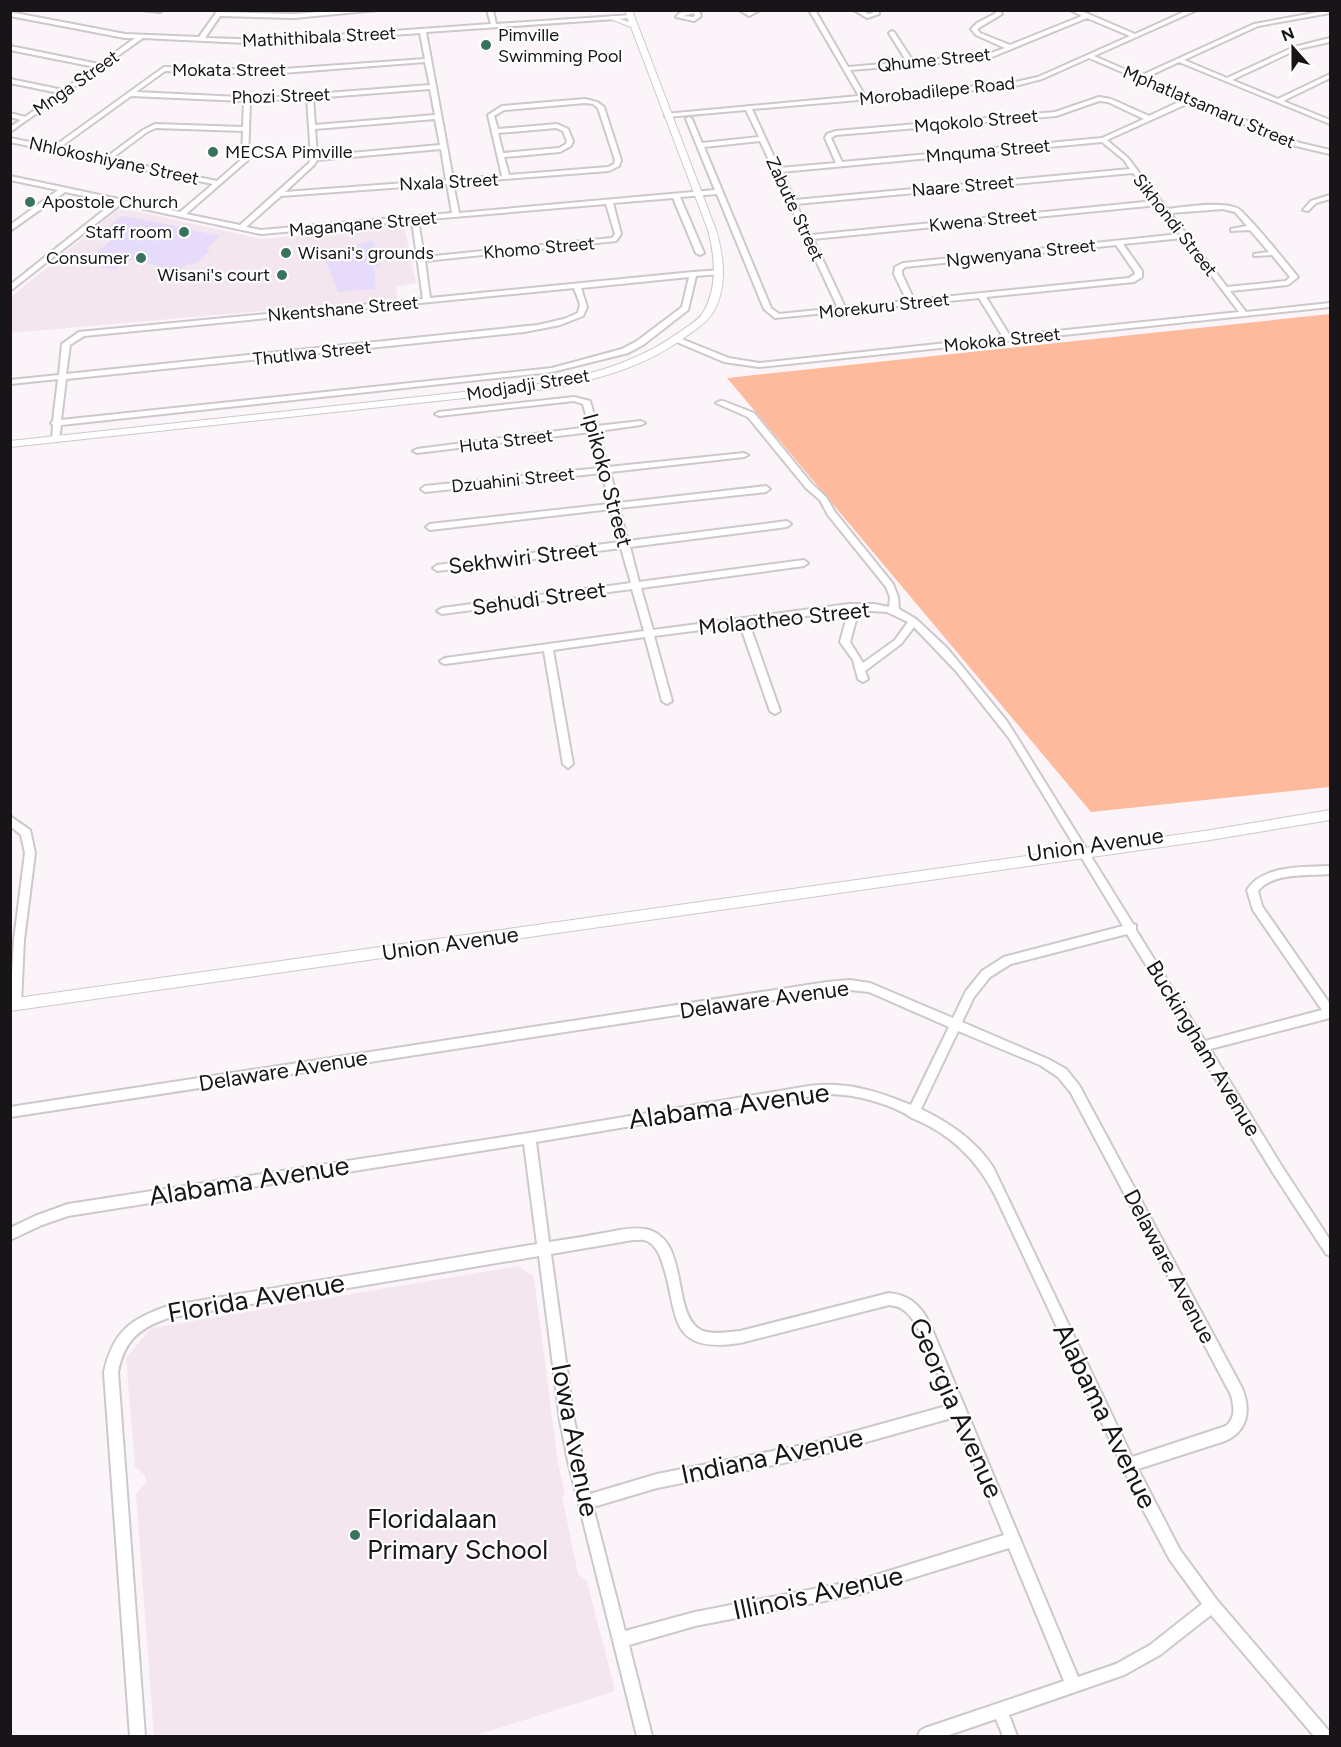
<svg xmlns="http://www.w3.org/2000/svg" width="1341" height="1747" viewBox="0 0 1341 1747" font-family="Figtree,sans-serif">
<rect width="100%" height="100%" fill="#fbf5f9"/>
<!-- built -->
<path fill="#f3e6ef" d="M126,209L261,239L398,227L405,230L416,283L396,287L398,299L11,333V297L117,210Z
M518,1266L534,1277L558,1463L565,1494L562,1496L578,1574L587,1581L615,1691L474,1736H154L136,1494L146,1483L145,1475L135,1467L126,1358L151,1328Z"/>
<!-- green -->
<path fill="#feba9c" d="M1330,314V787L1091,812L727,378Z"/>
<!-- building -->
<path fill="#e7dbfb" d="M122,216L155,222L220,236L206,249L211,250L195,264L188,263L179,271L129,259L115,270L84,263L117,235L102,232Z
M373,240L381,267H374L376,289L338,292L324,257L357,253V244Z"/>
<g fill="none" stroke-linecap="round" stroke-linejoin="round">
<!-- minor casing -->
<g stroke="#cec7cc" stroke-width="4">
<path id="minor" d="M141,10H163L160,12Z
M218,10H224L222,12L294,14L345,10H378L294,18L220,16L205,38L268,40L491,24L487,10H493L496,24L632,15L633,16L630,18L426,32L453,179L502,176L488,115L502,106L585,99L597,102L604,107L621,160L619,166L609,171L453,183L459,213L715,190L686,119L689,117L692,119L702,143L759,137L746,110L667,117L665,116V114L859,96L809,10H815L848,67L907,62L889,33L892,31L894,32L913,61L986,55L1005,48L976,35L971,29L977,23L996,13L994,10H1000L1002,14L977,29L980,33L1010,45L1082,16L1070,10H1079L1135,34L1188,10H1197L1094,56L1140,76L1254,24L1330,10V13L1258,26L1184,60L1227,78L1294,47L1330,38V42L1298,49L1232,80L1278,99L1330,74V78L1283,101L1330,120V124L1179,62L1145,78L1300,143L1330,150V154L1296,146L1191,102L1107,140L1128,158L1167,209C1186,207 1220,201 1237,208C1246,212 1289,266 1298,277L1288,285L1230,291L1246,312L1330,303V307L759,367L724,362L672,340L679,338L729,358L759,363L1003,337L979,298L775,318L764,309L717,194L680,197L704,253L700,255L696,253L673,198L613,203L621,234L616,241L425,261L430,298L693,272L722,270V274H719L696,276L688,310L643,345L628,353L552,372L61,425L59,439L58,441H52L53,425L51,423L53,421L58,379L10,384V380L59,375L62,344L79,332L423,299L412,221L261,234L121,204L10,291V285L114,202L65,192L10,231V225L58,190L10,180V176L180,212L213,184L10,142V138L53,147L164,67L269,70L425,59L420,33L268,44L143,38L10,132V127L21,120L10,117V113L25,117L59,93L10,83V79L63,90L95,67L10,50V46L99,64L135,38H125L10,16V12L125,34L199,37ZM1087,18L1130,36L1038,77L1011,83L865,96L850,70L987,59ZM1089,58L1185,99L1149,116L1111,99L1099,97L1055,112L836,131L827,134L825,138L836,163L779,168L752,109L1011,87L1042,79ZM425,62L430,85L263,98L136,92L165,71L269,74ZM430,89L435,115L315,125L313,98ZM131,96L244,101L243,127L155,124L143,130L105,158L59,148ZM307,98L311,158L309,163L240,225L186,214L248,160L250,101ZM1099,101L1108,102L1144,119L1102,138L842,162L831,138L836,135L1056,116ZM585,103L593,104L598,108L615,160L614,164L608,167L509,175L504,157L560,152L571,146L573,141L568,129L557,124L498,129L494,116L504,110ZM435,119L440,145L317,156L315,129ZM156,128L243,131L242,159L217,181L111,159L147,132ZM556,128L563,131L567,141L566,144L559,148L503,153L498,133ZM760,141L838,308L779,314L771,308L704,147ZM1102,142L1124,160L1130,169L795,200L781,172ZM441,149L446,180L285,192L314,165L317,160ZM1133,173L1155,201L811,235L796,204ZM445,184H447L452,213L261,230L246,227L281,196ZM606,204L615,234L612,238L424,257L418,220ZM1158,205L1180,234L903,263L895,267L894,274L907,301L845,307L813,239ZM1223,209L1235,212L1247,226L1231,229V231L1250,230L1269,252L1254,254V256L1272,255L1290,277L1286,281L1227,287L1170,213ZM1183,238L1239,312L1010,336L986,297L1134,282L1142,277V271L1123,244ZM1116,245L1134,271L1135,274L1129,278L914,300L902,274V270L905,267ZM689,277L682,307L637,341L622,349L552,368L61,420L66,379L524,332L560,325L583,316L587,307L581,288ZM574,288L580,304L578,313L564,319L538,325L66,374L70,345L84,336Z
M704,10L699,12L701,16L694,21L676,17C683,8 693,10 704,10ZM694,13L695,16L693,17L683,16Z
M739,10H760L749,16Z
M854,10H862L868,14L873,13V10H879V14L867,18Z
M1330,195V199L1316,203L1308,211L1303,210L1311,201Z
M574,397L590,401L597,426L641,421L645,423L641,425L598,431L608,467L744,453L748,455L744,457L610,472L618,503L766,486L770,489L766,492L619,508L628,541L787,521L791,524L787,527L630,547L639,582L804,560L808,563L804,566L641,588L653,630L849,604H874L889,607L890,597L886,587L828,515L820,500L806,488L748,417L716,403L720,401H723L754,413L812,484L826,497L835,512L893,584L898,597L899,609L916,619L947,648L1006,720L1015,734L1133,924L1136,925V930L1205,1041L1322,1010L1253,910L1247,890C1262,865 1304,867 1330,866V874C1308,876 1273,872 1258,891L1262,906L1330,1004V1018L1210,1049L1281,1165L1330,1240V1256L1326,1254L1273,1173L1127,934L1011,964L990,977L974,997L962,1022L1048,1059L1066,1069L1079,1085L1242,1388C1251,1410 1248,1431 1225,1441L1138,1469L1180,1550L1217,1600L1329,1731L1330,1736H1314L1211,1615L1160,1655L1124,1675L1009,1715L1017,1736H1003L996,1719L946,1736H918L920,1731L925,1728L1064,1681L1009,1548L860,1594L695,1626L629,1645L652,1736H637L568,1461L560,1420L539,1256L168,1318C139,1328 124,1341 118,1372L145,1736H130L104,1372C113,1332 130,1319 168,1306L537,1244L524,1144L68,1216L42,1225L10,1240V1228L35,1216L68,1204L529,1133L809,1086C846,1081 877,1091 911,1105L949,1027L869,992L850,990L827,992L10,1117V1107L827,982L850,980L870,983L953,1018L966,991L982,971L1004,957L1123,926L1009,738L956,671L914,627L901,644L865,671L868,679L863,682L858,679L853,660L840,642L846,620L845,611L749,623L780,711L775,714L770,711L740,625L654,636L672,701L667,704L662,701L645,637L553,650L573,764L568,768L563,764L544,651L445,664L442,663L440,661L445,658L644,631L632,589L442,614L437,611L442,608L631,583L621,548L437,571L433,568L437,565L620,542L611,509L430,530L426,527L430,524L610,504L602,473L425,492L421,489L425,486L600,468L591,432L417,453L413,451L417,449L589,427L583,404L574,401L439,416L435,414L439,412ZM854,610L887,612L908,622L895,640L863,663L850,642L856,620ZM958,1031L1040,1065L1058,1077L1071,1093L1231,1395C1234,1407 1236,1417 1226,1426L1132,1457L993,1167C975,1140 950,1123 921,1109ZM832,1094C856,1095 883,1102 904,1113C907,1114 909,1117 912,1118C949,1133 976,1158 995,1195L1141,1506L1170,1560L1202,1604L1150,1645L1116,1664L1078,1677L929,1322C920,1305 909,1295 889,1293L740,1331C728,1332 715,1335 703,1331C669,1317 692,1238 645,1229C633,1227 620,1230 609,1232C589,1236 569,1239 549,1242L536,1142L798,1098ZM633,1240C637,1240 643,1239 647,1241C654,1244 659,1253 661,1259C680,1309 663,1355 740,1343L889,1305C896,1306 901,1307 906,1312C922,1325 941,1384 950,1405L813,1443L657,1474L590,1494L574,1420L551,1254ZM955,1417L1004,1535L860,1580L695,1612L625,1631L593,1507L657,1488L813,1457Z
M10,816L30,830L35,853L24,940L21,1004L19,1007L15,1009L10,1006L14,940L25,853L21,835L10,826Z"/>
</g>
<!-- tertiary casing -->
<g stroke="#cec7cc" stroke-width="2">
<path id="tertiary" d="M625,10H632L716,230C724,257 728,289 712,314C706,323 696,329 688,335C646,367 599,379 548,389L10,447V441L548,383C598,373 642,360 684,329C691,324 700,319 704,311C718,286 715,256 708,230L631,27L608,18L612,16L629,22Z
M1330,810V820L1204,841L10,1011V999L1204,831Z"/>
</g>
<!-- minor -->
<use href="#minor" fill="#fff" fill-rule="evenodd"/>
<!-- tertiary -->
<use href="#tertiary" fill="#fff" fill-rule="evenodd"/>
</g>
<!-- markers -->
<g fill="#39735d" stroke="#fff" stroke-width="2">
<circle cx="486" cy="45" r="6"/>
<circle cx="213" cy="152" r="6"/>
<circle cx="30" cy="202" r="6"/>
<circle cx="184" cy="232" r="6"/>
<circle cx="286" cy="253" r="6"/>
<circle cx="141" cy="258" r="6"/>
<circle cx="282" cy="275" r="6"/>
<circle cx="355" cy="1535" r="6"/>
</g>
<g text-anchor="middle" stroke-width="4.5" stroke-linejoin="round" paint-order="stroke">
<!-- far-poi labels -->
<g font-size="18" fill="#171517" stroke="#fff" text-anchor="start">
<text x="498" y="41">Pimville<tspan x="498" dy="21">Swimming Pool</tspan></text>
<text x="225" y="158">MECSA Pimville</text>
<text x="42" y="208">Apostole Church</text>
<text x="172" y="238" text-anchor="end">Staff room</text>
<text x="298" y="259">Wisani's grounds</text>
<text x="129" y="264" text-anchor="end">Consumer</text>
<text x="270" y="281" text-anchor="end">Wisani's court</text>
</g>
<!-- far-street labels -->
<g font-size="18" fill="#171517" stroke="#fff">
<text transform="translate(319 37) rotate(-3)" y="6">Mathithibala Street</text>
<text transform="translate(934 60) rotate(-6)" y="6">Qhume Street</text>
<text x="229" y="76">Mokata Street</text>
<text transform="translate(76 83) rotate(-35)" y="6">Mnga Street</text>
<text transform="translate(937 91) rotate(-6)" y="6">Morobadilepe Road</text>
<text transform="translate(281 96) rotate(-2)" y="6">Phozi Street</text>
<text transform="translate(1209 107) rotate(23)" y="6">Mphatlatsamaru Street</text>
<text transform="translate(976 121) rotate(-5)" y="6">Mqokolo Street</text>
<text transform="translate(988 151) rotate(-5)" y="6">Mnquma Street</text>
<text transform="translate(114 161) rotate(12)" y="6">Nhlokoshiyane Street</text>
<text transform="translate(449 182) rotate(-3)" y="6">Nxala Street</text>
<text transform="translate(963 186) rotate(-5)" y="6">Naare Street</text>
<text transform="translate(795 209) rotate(65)" y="6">Zabute Street</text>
<text transform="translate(983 220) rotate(-6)" y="6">Kwena Street</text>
<text transform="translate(363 224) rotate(-5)" y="6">Maganqane Street</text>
<text transform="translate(1175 225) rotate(52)" y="6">Sikhondi Street</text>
<text transform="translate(539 248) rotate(-5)" y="6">Khomo Street</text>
<text transform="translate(1021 253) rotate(-6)" y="6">Ngwenyana Street</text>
<text transform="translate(884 306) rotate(-6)" y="6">Morekuru Street</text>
<text transform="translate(343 309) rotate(-5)" y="6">Nkentshane Street</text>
<text transform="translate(1002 340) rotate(-6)" y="6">Mokoka Street</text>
<text transform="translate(312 353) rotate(-6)" y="6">Thutlwa Street</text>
<text transform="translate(528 385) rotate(-9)" y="6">Modjadji Street</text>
<text transform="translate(506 441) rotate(-7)" y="6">Huta Street</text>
<text transform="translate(513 480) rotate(-6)" y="6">Dzuahini Street</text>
</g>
<!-- street labels -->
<g font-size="22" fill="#171517" stroke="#fff">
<text transform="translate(608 480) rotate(75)" y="8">Ipikoko Street</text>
<text transform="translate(523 557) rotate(-7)" y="8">Sekhwiri Street</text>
<text transform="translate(539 598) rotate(-8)" y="8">Sehudi Street</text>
<text transform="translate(784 618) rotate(-6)" y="8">Molaotheo Street</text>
<text transform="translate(1095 844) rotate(-8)" y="8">Union Avenue</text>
<text transform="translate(450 943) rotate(-8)" y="8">Union Avenue</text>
<text transform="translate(764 999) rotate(-8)" y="8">Delaware Avenue</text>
<text transform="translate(1204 1048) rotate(59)" y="8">Buckingham Avenue</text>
<text transform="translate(283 1070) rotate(-9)" y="8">Delaware Avenue</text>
<text transform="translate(1170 1266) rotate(62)" y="8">Delaware Avenue</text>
</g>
<!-- near-street labels -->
<g font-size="27" fill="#171517" stroke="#fff">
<text transform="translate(729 1106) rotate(-8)" y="9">Alabama Avenue</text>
<text transform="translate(249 1181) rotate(-9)" y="9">Alabama Avenue</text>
<text transform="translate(256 1298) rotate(-10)" y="9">Florida Avenue</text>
<text transform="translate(956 1408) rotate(66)" y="9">Georgia Avenue</text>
<text transform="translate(1105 1416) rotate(64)" y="9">Alabama Avenue</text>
<text transform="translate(575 1440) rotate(79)" y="9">Iowa Avenue</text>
<text transform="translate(772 1456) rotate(-12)" y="9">Indiana Avenue</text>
<text transform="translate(818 1593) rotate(-12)" y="9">Illinois Avenue</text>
</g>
<!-- near-poi labels -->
<g font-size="27" fill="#171517" stroke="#fff" text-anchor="start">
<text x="367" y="1528">Floridalaan<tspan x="367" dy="31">Primary School</tspan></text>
</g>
</g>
<!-- border -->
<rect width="1341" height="1747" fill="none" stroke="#171517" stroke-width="24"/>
<!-- north arrow -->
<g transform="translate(1293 48) rotate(339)" stroke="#ffffff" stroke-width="4.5" paint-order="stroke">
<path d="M0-4.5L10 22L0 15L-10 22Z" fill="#171517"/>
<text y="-9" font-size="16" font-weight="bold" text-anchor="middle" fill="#171517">N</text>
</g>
</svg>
